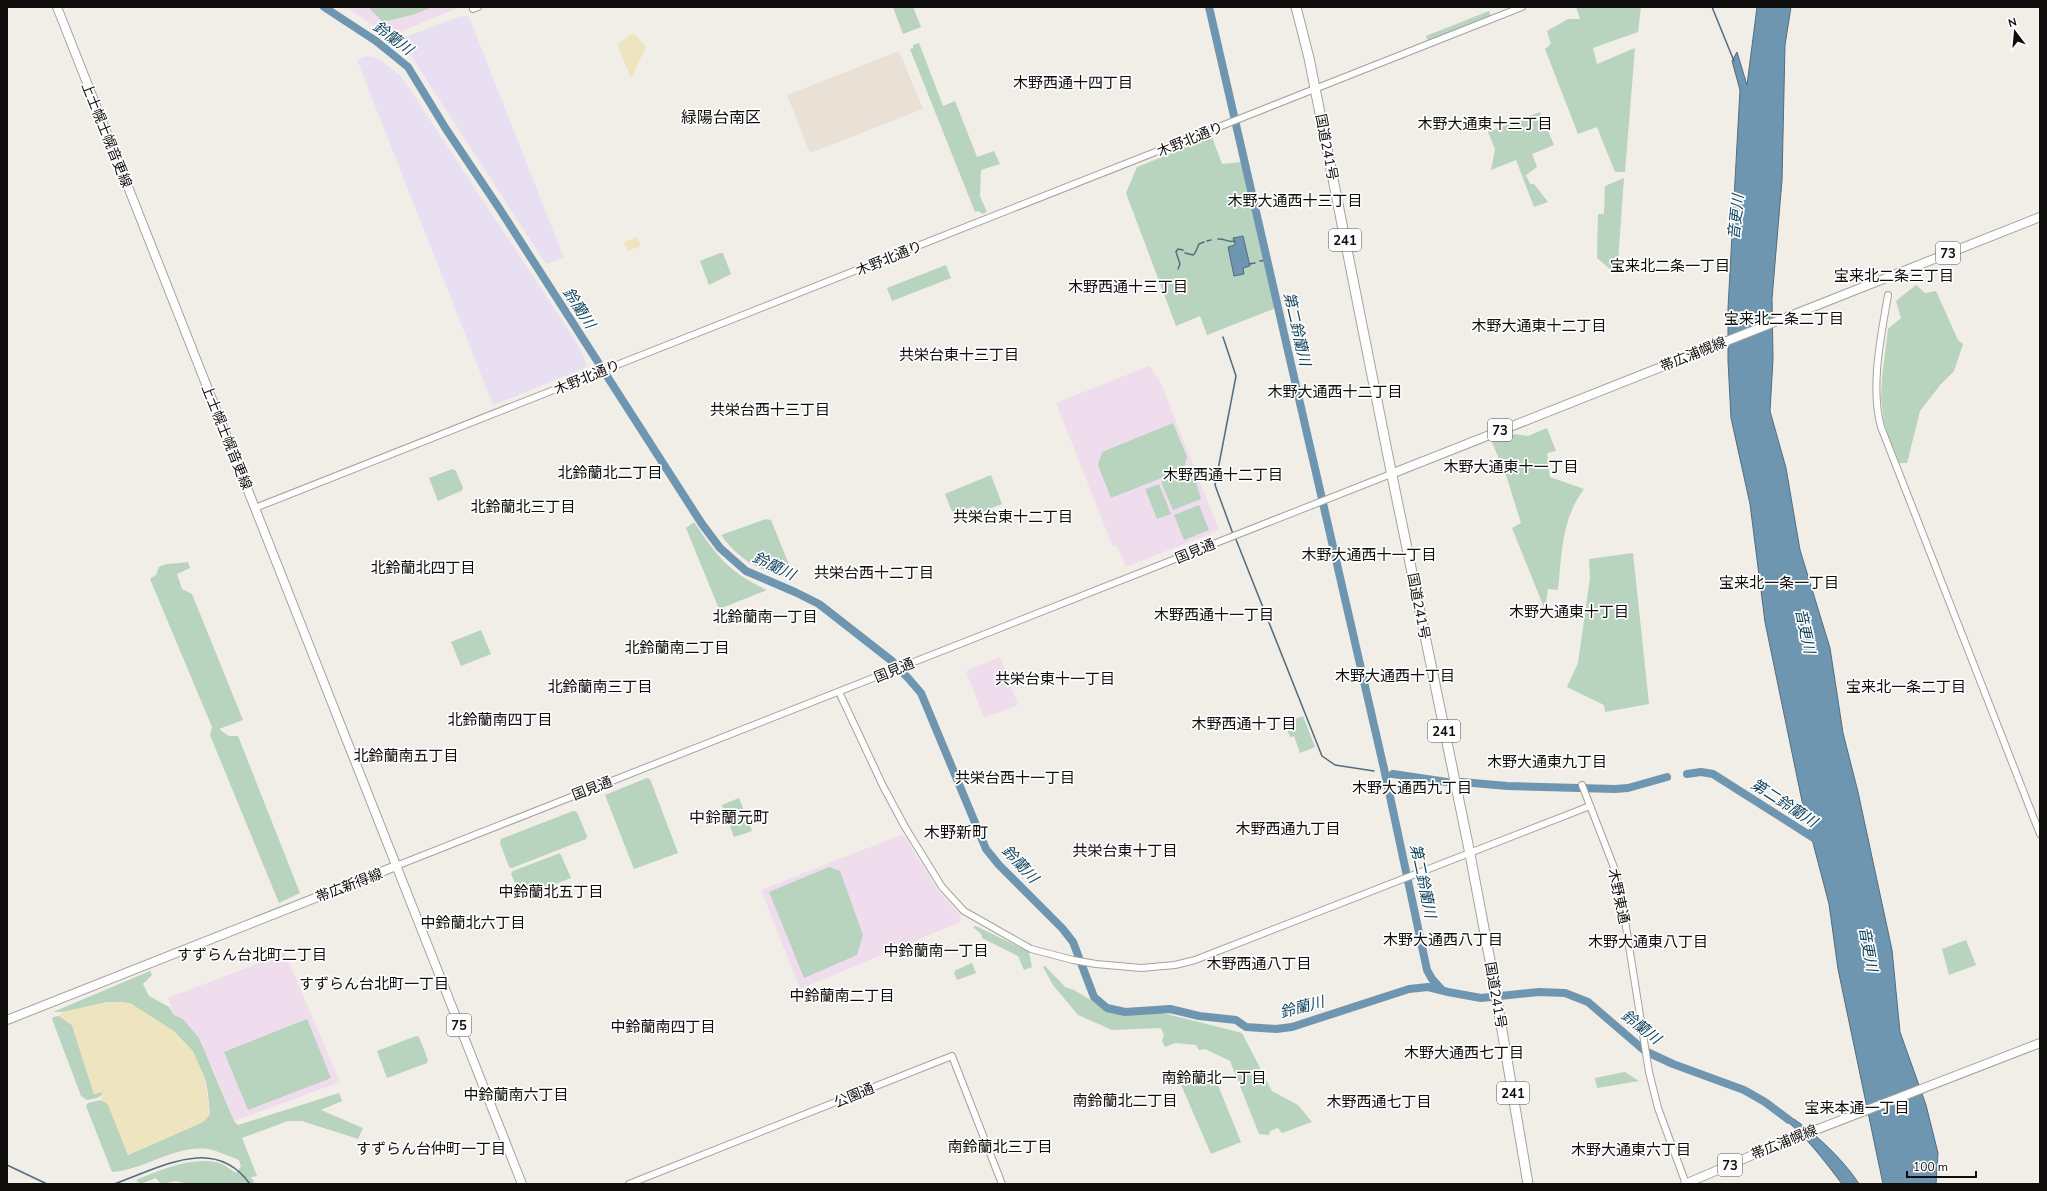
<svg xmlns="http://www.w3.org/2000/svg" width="2047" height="1191" viewBox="0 0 2047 1191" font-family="'Nunito Sans','Noto Sans JP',sans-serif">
<rect width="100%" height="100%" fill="#f1ede7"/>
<!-- built -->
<path fill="#e9e1d5" d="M899,51L923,109L810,153L787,95Z"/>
<!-- industrial -->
<path fill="#e9dff3" d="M461,16L469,17L564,258L546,264L400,39Z
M367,56L379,59L401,76L575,340L582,353L587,367L493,405L357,60Z"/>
<!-- education -->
<path fill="#efddee" d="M346,7H460L395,34H386Z
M1149,366L1160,381L1219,530L1126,567L1117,546L1113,547L1056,403Z
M1000,657L1018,705L984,718L966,671Z
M901,835L904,836L938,891L961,916L960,922L800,989L761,890Z
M285,953L340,1082L234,1121L213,1068L183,1019L174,1015L168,998Z"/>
<!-- green -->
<path fill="#b8d3be" d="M368,7H432L412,15L383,22Z
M893,7H913L921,27L903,34Z
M1576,7H1641L1638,32L1593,48L1597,64L1635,48L1625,172H1615L1597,127L1578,134L1545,49L1551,44L1547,31L1568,19H1580Z
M1489,11L1491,16L1428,41L1426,36Z
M919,43L943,106L955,101L977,157L994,151L1000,164L981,170L980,196L987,212L983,214L978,211L975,212L910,49L913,48V45Z
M1540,112L1554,145L1532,154L1537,167L1526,175L1530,184H1534L1548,202L1534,207L1516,160L1491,170L1495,149L1488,132Z
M1212,137L1222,164L1242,162L1276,308L1207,335L1200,316L1176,326L1126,193L1137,167Z
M1624,178L1617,275L1597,258L1598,214H1604L1605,186Z
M720,253H723L731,274L709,285L700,261Z
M946,265L951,278L892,301L887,288Z
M1916,285L1925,293L1936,291L1958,340L1963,344L1954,371L1941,384L1920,411L1907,463H1897L1884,422L1881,398L1882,378L1888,329L1901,318L1896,301Z
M1173,423L1187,457L1184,469L1111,498L1098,465L1102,452Z
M1547,428L1556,451L1547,453L1550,477L1584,489C1561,520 1562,553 1558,590L1548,589L1545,610L1512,528L1521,523L1507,478L1492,442L1515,434L1528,436Z
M452,469L456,471L463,488L461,491L438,501L429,478Z
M1192,469L1201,499L1173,510L1161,482Z
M991,475L1002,504L977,514L974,506L953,514L945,494Z
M1159,484L1171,514L1157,519L1145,489Z
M1199,505L1209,530L1184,540L1174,515Z
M766,519L771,520L792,572L786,577C755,568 741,561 721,535Z
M694,522C717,556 728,572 767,590L719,609L686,528Z
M1633,553L1649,704L1605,712L1604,705L1567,687L1578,663L1590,578L1589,559Z
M188,562L190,568L177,574L182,589L192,594L243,720L219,729L229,736H238L300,893L279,903L210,735L212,727L150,579L156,575L159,567C168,562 177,564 188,562Z
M481,630L491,654L461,666L451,642Z
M1303,716L1315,747L1300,753L1294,736L1290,737L1284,723Z
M647,778L650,779L678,853L634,869L605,795Z
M739,798L752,831L734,837L722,805Z
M573,811L577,812L587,836L586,839L512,868L509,867L500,843L501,839Z
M560,853L571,878L521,897L511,874L513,871Z
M829,867L840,871L863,935L857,955L804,978L769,892Z
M976,926L1029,952L1032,967L1024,970L1018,956L982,938L981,934L973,927Z
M1966,940L1976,965L1949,975L1942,949Z
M972,963L976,973L957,980L954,973L956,970Z
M1045,966L1065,987L1074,990L1114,1014L1163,1013L1242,1033L1272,1091L1298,1105L1312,1122L1282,1133L1278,1128L1270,1131L1269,1135L1259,1134L1230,1061L1205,1049L1199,1050L1196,1045L1175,1043L1165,1047L1162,1041L1164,1035L1161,1028L1112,1030L1078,1015L1053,985L1043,967Z
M150,971L152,975L143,984L149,996L169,1007L174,1015L183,1019L199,1038L234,1121L238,1125L339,1093L342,1101L321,1110L363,1128L358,1139L302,1121H288L242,1138L257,1176L251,1177L255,1184H188L176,1181L161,1184L156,1178L140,1184L136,1180C162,1170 191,1156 220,1163C225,1165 231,1170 236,1173L241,1166L239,1160C231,1157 222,1153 213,1150C178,1142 146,1170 112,1172L86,1106L88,1103L101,1100L108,1104L128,1155L203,1122L210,1114C209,1105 208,1083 203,1075C196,1064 139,1004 128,1003C102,998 78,1013 53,1012Z
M59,1016L72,1025L94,1094L102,1092V1095L97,1098L87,1100L81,1096L52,1019L53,1017Z
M307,1019L331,1078L248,1110L224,1052Z
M416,1036L419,1037L428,1060L427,1063L387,1078L377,1051Z
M1205,1070L1215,1078L1241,1142L1211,1154L1179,1080Z
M1625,1072L1639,1081L1597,1088L1595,1078Z"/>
<!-- sand -->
<path fill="#eee4bf" d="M634,33L646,47L631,78L617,44Z
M637,237L641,246L627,251L624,242Z
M107,1002L130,1003L174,1031L193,1051L204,1076L210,1114L203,1122L128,1155L108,1104L101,1100L102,1092L94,1094L72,1025L59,1016L62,1012Z"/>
<!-- water -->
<path fill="#6f96b0" stroke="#526d7f" d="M1757,7H1791L1785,45L1782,180L1772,299L1773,359L1770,411L1786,468L1800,550L1830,648L1843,733L1858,792L1892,950L1900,1032L1926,1105L1938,1153L1936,1184H1883L1838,969L1829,904L1802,801L1765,622L1750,504L1731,418L1728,361V308L1740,90L1732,61L1737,52L1747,85Z
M1243,236L1250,266L1243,268L1244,274L1234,276L1228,247L1235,245L1233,238Z
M1781,1112C1806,1123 1845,1161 1859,1184H1842C1824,1160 1805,1135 1781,1116Z"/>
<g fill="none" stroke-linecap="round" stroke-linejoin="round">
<!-- stream -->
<path stroke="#526d7f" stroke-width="1.5" d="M1712,7L1734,61
M1218,239C1224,238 1228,243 1235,241
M1207,241L1211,240
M1185,253L1193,255L1195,253L1199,244L1204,242
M1260,261L1268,260
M1249,264L1255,263
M1178,269L1180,264L1176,252L1178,249L1183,250
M1223,337L1236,376L1215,485L1233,534
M1235,537L1322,756L1335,765L1374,771
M1382,770H1384
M7,1165L47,1184
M114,1184C160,1168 214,1134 250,1184"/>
<!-- river -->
<path stroke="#6f96b0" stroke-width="8" d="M324,7L376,41L408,67L446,129L499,208L702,524L720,548L746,571L795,592L819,604L892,661L908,678L921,693L986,849L999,865L1062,928L1073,942L1094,997L1107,1008L1125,1012L1170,1009L1199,1016L1236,1020L1246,1027L1276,1029L1292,1027L1409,989L1428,987L1448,992L1481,998L1539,992L1565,993L1588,1002L1645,1051L1673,1064L1744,1090L1765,1102L1789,1120
M1209,7L1385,773L1427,970L1432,979L1442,990
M1393,774L1447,782
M1687,774L1701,772L1713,774L1820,842
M1462,782L1507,786L1615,789L1628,788L1667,777"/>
<!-- minor casing -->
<g stroke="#a6a39d" stroke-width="8">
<path id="minor" d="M473,9L478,7
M1888,295C1881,336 1870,387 1881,427L2040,834
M255,508L1522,7
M839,692L883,786L905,827L942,887L964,911L1031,949L1073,960L1096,964L1141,968L1175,965L1195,960L1590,806
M1582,785L1615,870L1623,908L1649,1072L1658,1108L1686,1184
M396,866L1391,474
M629,1184L952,1056L1002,1184"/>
</g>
<!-- major casing -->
<g stroke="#a6a39d" stroke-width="10">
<path id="major" d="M57,7L522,1184
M1391,474L2040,217
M7,1020L396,866
M1685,1184L1769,1148L2040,1043"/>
</g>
<!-- highway casing -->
<g stroke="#a6a39d" stroke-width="11">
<path id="highway" d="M1296,7L1309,58L1389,461L1470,854L1492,971L1528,1184"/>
</g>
<!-- minor -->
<use href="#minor" stroke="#fff" stroke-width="6"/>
<!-- major -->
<use href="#major" stroke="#fff" stroke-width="8"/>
<!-- highway -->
<use href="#highway" stroke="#fff" stroke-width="9"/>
</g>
<g text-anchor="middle" stroke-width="3.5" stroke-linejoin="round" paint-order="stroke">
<!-- shield labels -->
<g fill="#fff" stroke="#575655" stroke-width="1">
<rect x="1329" y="229" width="32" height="22" rx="3"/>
<rect x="1936" y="242" width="24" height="22" rx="3"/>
<rect x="1488" y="419" width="24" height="22" rx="3"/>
<rect x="1428" y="720" width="32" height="22" rx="3"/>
<rect x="447" y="1014" width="24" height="22" rx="3"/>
<rect x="1497" y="1082" width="32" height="22" rx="3"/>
<rect x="1718" y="1154" width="24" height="22" rx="3"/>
</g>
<g font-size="13" font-weight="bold" fill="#0f0d0c">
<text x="1345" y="245">241</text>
<text x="1948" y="258">73</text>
<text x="1500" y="435">73</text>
<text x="1444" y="736">241</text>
<text x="459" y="1030">75</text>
<text x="1513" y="1098">241</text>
<text x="1730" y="1170">73</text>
</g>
<!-- street labels -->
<g font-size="14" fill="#0f0d0c" stroke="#fff">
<text transform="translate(107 135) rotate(68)" y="5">上士幌士幌音更線</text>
<text transform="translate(1190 139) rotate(-22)" y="5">木野北通り</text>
<text transform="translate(1327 147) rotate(79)" y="5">国道241号</text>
<text transform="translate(889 258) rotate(-22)" y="5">木野北通り</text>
<text transform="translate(1693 354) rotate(-22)" y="5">帯広浦幌線</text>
<text transform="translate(587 377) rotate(-22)" y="5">木野北通り</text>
<text transform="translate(227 437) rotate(68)" y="5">上士幌士幌音更線</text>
<text transform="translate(1195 551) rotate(-22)" y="5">国見通</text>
<text transform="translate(1419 606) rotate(79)" y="5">国道241号</text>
<text transform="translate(894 670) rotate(-22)" y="5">国見通</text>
<text transform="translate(592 788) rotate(-21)" y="5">国見通</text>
<text transform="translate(349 885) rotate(-21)" y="5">帯広新得線</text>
<text transform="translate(1619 896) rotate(78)" y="5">木野東通</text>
<text transform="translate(1496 995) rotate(80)" y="5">国道241号</text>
<text transform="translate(854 1095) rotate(-22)" y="5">公園通</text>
<text transform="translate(1784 1142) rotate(-22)" y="5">帯広浦幌線</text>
</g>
<!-- water labels -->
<g font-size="15" font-style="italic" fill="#0b3f5b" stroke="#fff">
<text transform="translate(393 38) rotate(37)" y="5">鈴蘭川</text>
<text transform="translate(1736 217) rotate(-84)" y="5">音更川</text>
<text transform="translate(579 308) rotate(57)" y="5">鈴蘭川</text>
<text transform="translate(1297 329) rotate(77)" y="5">第二鈴蘭川</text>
<text transform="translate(774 566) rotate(26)" y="5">鈴蘭川</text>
<text transform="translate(1805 631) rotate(78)" y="5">音更川</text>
<text transform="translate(1784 803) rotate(33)" y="5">第二鈴蘭川</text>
<text transform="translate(1020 864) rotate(47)" y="5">鈴蘭川</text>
<text transform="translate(1423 881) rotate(78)" y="5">第二鈴蘭川</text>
<text transform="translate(1868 949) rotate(80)" y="5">音更川</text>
<text transform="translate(1302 1007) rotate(-15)" y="5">鈴蘭川</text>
<text transform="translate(1641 1027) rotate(38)" y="5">鈴蘭川</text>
</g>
<!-- neighbourhood labels -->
<g font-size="15" fill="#0f0d0c" stroke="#fff">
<text x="1073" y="88">木野西通十四丁目</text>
<text x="1485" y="129">木野大通東十三丁目</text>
<text x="1295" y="206">木野大通西十三丁目</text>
<text x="1670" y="271">宝来北二条一丁目</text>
<text x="1894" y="281">宝来北二条三丁目</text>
<text x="1128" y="292">木野西通十三丁目</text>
<text x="1784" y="324">宝来北二条二丁目</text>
<text x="1539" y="331">木野大通東十二丁目</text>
<text x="959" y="360">共栄台東十三丁目</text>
<text x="1335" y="397">木野大通西十二丁目</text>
<text x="770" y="415">共栄台西十三丁目</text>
<text x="1511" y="472">木野大通東十一丁目</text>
<text x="610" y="478">北鈴蘭北二丁目</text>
<text x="1223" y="480">木野西通十二丁目</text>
<text x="523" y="512">北鈴蘭北三丁目</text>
<text x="1013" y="522">共栄台東十二丁目</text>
<text x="1369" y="560">木野大通西十一丁目</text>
<text x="423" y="573">北鈴蘭北四丁目</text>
<text x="874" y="578">共栄台西十二丁目</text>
<text x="1779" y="588">宝来北一条一丁目</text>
<text x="1569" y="617">木野大通東十丁目</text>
<text x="1214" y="620">木野西通十一丁目</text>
<text x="765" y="622">北鈴蘭南一丁目</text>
<text x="677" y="653">北鈴蘭南二丁目</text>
<text x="1395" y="681">木野大通西十丁目</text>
<text x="1055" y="684">共栄台東十一丁目</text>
<text x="600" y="692">北鈴蘭南三丁目</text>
<text x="1906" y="692">宝来北一条二丁目</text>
<text x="500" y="725">北鈴蘭南四丁目</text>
<text x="1244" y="729">木野西通十丁目</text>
<text x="406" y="761">北鈴蘭南五丁目</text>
<text x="1547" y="767">木野大通東九丁目</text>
<text x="1015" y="783">共栄台西十一丁目</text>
<text x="1412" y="793">木野大通西九丁目</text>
<text x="1288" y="834">木野西通九丁目</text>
<text x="1125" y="856">共栄台東十丁目</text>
<text x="551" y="897">中鈴蘭北五丁目</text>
<text x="473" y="928">中鈴蘭北六丁目</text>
<text x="1443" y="945">木野大通西八丁目</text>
<text x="1648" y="947">木野大通東八丁目</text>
<text x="936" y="956">中鈴蘭南一丁目</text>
<text x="252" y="960">すずらん台北町二丁目</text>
<text x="1259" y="969">木野西通八丁目</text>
<text x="374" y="989">すずらん台北町一丁目</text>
<text x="842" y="1001">中鈴蘭南二丁目</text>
<text x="663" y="1032">中鈴蘭南四丁目</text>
<text x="1464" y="1058">木野大通西七丁目</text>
<text x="1214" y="1083">南鈴蘭北一丁目</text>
<text x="516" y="1100">中鈴蘭南六丁目</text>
<text x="1125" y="1106">南鈴蘭北二丁目</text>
<text x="1379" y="1107">木野西通七丁目</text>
<text x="1857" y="1113">宝来本通一丁目</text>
<text x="1000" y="1152">南鈴蘭北三丁目</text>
<text x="431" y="1154">すずらん台仲町一丁目</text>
<text x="1631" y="1155">木野大通東六丁目</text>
</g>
<!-- quarter labels -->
<g font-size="16" fill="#0f0d0c" stroke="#fff">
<text x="721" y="123">緑陽台南区</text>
<text x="729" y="823">中鈴蘭元町</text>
<text x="956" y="838">木野新町</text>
</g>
</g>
<!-- border -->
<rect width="2047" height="1191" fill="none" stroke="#0f0d0c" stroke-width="16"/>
<!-- north arrow -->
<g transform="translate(2015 32) rotate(344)" stroke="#ffffff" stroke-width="3" paint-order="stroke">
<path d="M0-3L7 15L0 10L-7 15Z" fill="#0f0d0c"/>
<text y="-6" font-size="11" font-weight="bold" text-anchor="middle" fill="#0f0d0c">N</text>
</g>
<!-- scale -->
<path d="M1907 1171v6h69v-6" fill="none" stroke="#0f0d0c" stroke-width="2"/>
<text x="1913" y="1171" font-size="12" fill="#0f0d0c" stroke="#ffffff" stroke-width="3" paint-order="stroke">100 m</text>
</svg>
